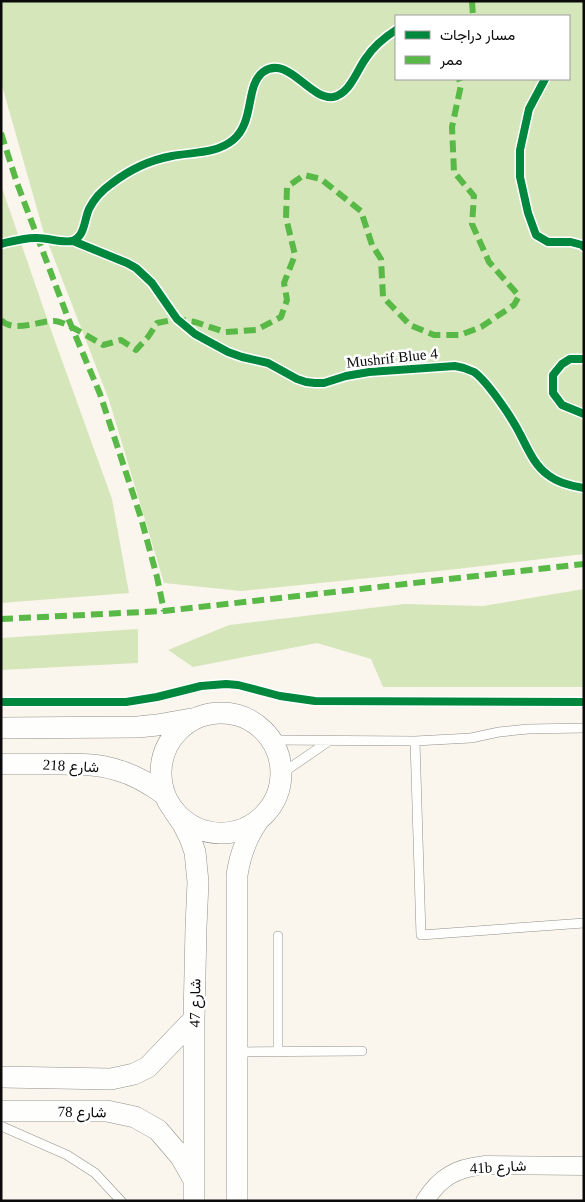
<svg xmlns="http://www.w3.org/2000/svg" width="585" height="1202" viewBox="0 0 585 1202" font-family="'Times New Roman',Vazirmatn,serif">
<rect width="100%" height="100%" fill="#faf6ed"/>
<!-- forest -->
<path fill="#d6e6bb" fill-rule="evenodd" d="M1,1H584V554L448,570L241,591L164,583L109,400L43,230L1,82ZM396,16H569V79H396Z
M1,185L51,330L112,499L129,593L1,603Z
M584,589V687H383L371,659L317,643L193,667L168,650L229,625L404,604L483,606Z
M138,629V663L1,670V638Z"/>
<g fill="none" stroke-linecap="round" stroke-linejoin="round">
<!-- service casing -->
<g stroke="#92908c" stroke-width="10">
<path id="service" d="M584,728L528,729L499,732L471,738L415,741L421,935L584,923
M272,740L415,741
M281,774L329,741
M237,1052L362,1051
M278,1052V936
M1,1126L67,1155L95,1173L121,1201"/>
</g>
<!-- minor casing -->
<g stroke="#92908c" stroke-width="19">
<path id="minor" d="M425,1201C440,1177 456,1168 485,1165L584,1166"/>
</g>
<!-- tertiary casing -->
<g stroke="#92908c" stroke-width="22">
<path id="tertiary" d="M161 773a60 60 0 1 1 120 0a60 60 0 1 1-120 0Z
M1,728L138,727L157,725L191,719
M1,764C21,764 40,764 59,764C79,764 98,764 117,770C135,775 150,784 165,795
M174,811L183,824L190,838L195,852L198,882L196,927L194,1019V1201
M1,1077L111,1079L134,1074L148,1067L194,1019
M1,1111H107L135,1117L158,1130L181,1157L194,1180
M237,1201V875C240,855 246,838 258,821"/>
</g>
<!-- service -->
<use href="#service" stroke="#fefefc" stroke-width="9"/>
<!-- minor -->
<use href="#minor" stroke="#fefefc" stroke-width="18"/>
<!-- tertiary -->
<use href="#tertiary" stroke="#fefefc" stroke-width="21"/>
<!-- quiet -->
<path stroke="#58b947" stroke-width="6" stroke-dasharray="12 6" stroke-linecap="butt" d="M472,1L473,16
M1,133L17,183L68,318L100,394L141,518L157,577L164,611
M1,320C13,333 38,321 54,321C65,321 92,339 103,345L121,340L136,350L148,337L157,323L177,319L195,322L225,332L256,330L281,317L287,300L284,283L295,255L286,218L287,187L304,175L321,179L361,211L372,245L381,259L383,297L410,325L434,335H460L481,327L514,305L519,296L489,262L472,224L474,196L454,172L452,127L461,85L459,79
M1,619L164,611L584,564"/>
<!-- cycleway casing -->
<g stroke="#fff" stroke-width="11">
<path id="cycleway" d="M545,79L529,109L520,150V177L528,213L536,235L548,242H571L582,245L584,247
M73,241L127,263L136,268L152,283L177,319L195,334L228,352L242,357L268,363L297,379L306,382L315,383H324L346,376L369,372L455,366C462,367 468,369 474,372C488,382 512,418 520,434C528,449 534,465 548,475C558,483 571,486 584,488
M1,244C13,241 26,237 38,238C49,238 61,243 72,241C85,237 84,220 89,209C94,199 101,191 111,184C129,170 150,160 172,156C193,152 216,154 233,140C255,122 245,86 263,72C288,54 309,100 333,97C350,94 357,70 366,58C374,46 385,37 396,30
M584,359H570L562,364L553,375V393L562,405L584,414
M1,702H126L157,697L201,686L226,684L238,685L280,696L315,701L584,702"/>
</g>
<!-- cycleway -->
<use href="#cycleway" stroke="#00873e" stroke-width="8"/>
</g>
<g text-anchor="middle" stroke-width="5" stroke-linejoin="round" paint-order="stroke">
<!-- street labels -->
<g font-size="15" fill="#0a0a0a" stroke="#fff">
<text transform="translate(392 358) rotate(-6)" y="5">Mushrif Blue 4</text>
<text transform="translate(71 766) rotate(3)" y="5">شارع 218</text>
<text transform="translate(195 1003) rotate(-89)" y="5">شارع 47</text>
<text transform="translate(82 1112) rotate(1)" y="5">شارع 78</text>
<text transform="translate(498 1167) rotate(-3)" y="5">41b شارع</text>
</g>
</g>
<!-- border -->
<rect width="585" height="1202" fill="none" stroke="#0a0a0a" stroke-width="5"/>
<!-- legend -->
<rect x="395" y="15" width="175" height="65" fill="#ffffff" stroke="#9d9d9d"/>
<rect x="405" y="31" width="25" height="8" fill="#00873e" stroke="#9d9d9d"/>
<text x="440" y="40" font-size="15" fill="#0a0a0a">مسار دراجات</text>
<rect x="405" y="56" width="25" height="8" fill="#58b947" stroke="#9d9d9d"/>
<text x="440" y="65" font-size="15" fill="#0a0a0a">ممر</text>
</svg>
